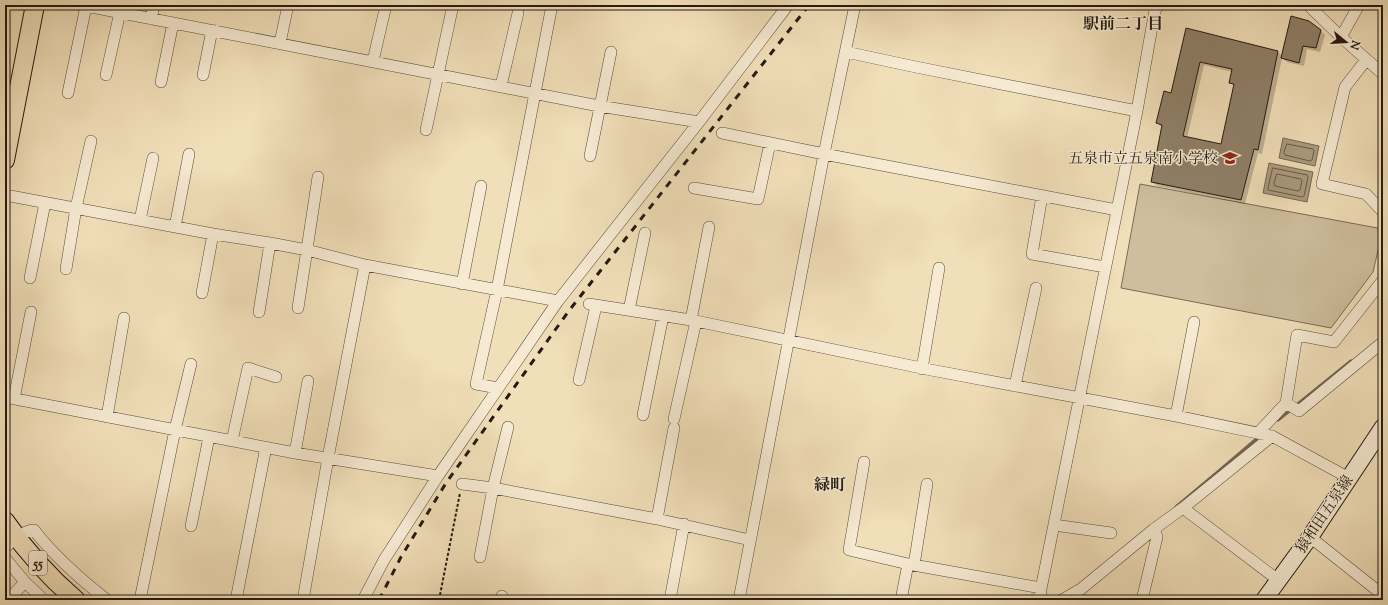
<svg xmlns="http://www.w3.org/2000/svg" width="1388" height="605" viewBox="0 0 1388 605" font-family="'Sorts Mill Goudy','Noto Serif JP',serif">
<rect width="100%" height="100%" fill="#f1dfb9"/>
<filter id="stains"><feTurbulence type="fractalNoise" baseFrequency=".005" numOctaves="4"/><feColorMatrix values="0 0 0 0 .2 0 0 0 0 .09 0 0 0 0 .02 0 0 0 .5 -.17"/></filter>
<radialGradient id="worn" r=".72"><stop offset=".6" stop-color="#630" stop-opacity="0"/><stop offset="1" stop-color="#630" stop-opacity=".3"/></radialGradient>
<!-- green -->
<path fill="#cebe9d" stroke="#796c58" d="M1140,184L1383,229L1373,272L1331,328L1121,288Z"/>
<!-- water -->
<path fill="#ab9c80" stroke="#756854" d="M1283,138L1319,146L1315,166L1279,158Z
M1269,163L1313,172L1307,202L1263,193Z"/>
<!-- shadow -->
<path fill="#0003" fill-rule="evenodd" d="M1186,29L1278,52L1283,57L1321,31L1325,35L1320,52L1307,49L1304,66L1287,62L1282,58L1262,154L1258,153L1245,204L1157,186L1152,182L1162,127L1157,123L1171,94ZM1204,65L1232,72L1230,82L1235,87L1221,146L1187,138Z"/>
<g fill="none" stroke-linecap="round" stroke-linejoin="round">
<!-- shore -->
<path stroke="#685b49" stroke-width="1" d="M1287,144L1313,149L1314,151L1312,160L1310,161L1285,155L1284,153Z
M1273,168L1307,175L1308,177L1304,196L1302,197L1268,190V188Z
M1277,174L1301,179L1302,181L1300,190L1298,191L1275,186L1274,184Z"/>
<!-- stream -->
<path stroke="#756854" stroke-width="3.5" d="M1278,420L1351,361
M1176,507L1219,471L1260,436
M1050,600L1062,595"/>
</g>
<!-- building -->
<path fill="#8f8069" stroke="#241a12" fill-rule="evenodd" d="M1291,16L1309,21L1321,30L1316,48L1303,46L1299,63L1281,58Z
M1186,28L1278,51L1258,150L1254,149L1241,200L1151,182L1162,125L1156,123L1164,91L1171,93ZM1200,62L1232,69L1229,83L1234,84L1221,144L1183,136Z"/>
<g fill="none" stroke-linecap="round" stroke-linejoin="round">
<!-- street casing -->
<g stroke="#574b3c" stroke-width="12">
<path id="street" d="M81,5L599,106L699,122
M1308,5L1341,37L1383,74
M151,19L154,5
M1341,37L1359,5
M280,43L288,5
M846,52L911,66L1137,111
M1366,60L1345,87L1322,184L1366,194L1383,212
M373,61L386,5
M106,75L120,12
M203,75L212,30
M161,82L173,23
M501,86L518,13
M68,93L86,6
M426,130L453,5
M722,133L824,154L1117,210
M590,156L611,52
M694,188L758,199L770,143
M5,195L213,234L270,243L307,250L365,265L558,301
M1042,196L1032,254L1105,267
M140,220L153,158
M175,227L189,154
M66,269L76,208L91,141
M30,278L45,203
M462,284L481,186
M202,293L213,234
M589,304L691,320L931,370L1176,416L1272,436L1349,478
M298,308L318,177
M629,310L645,233
M259,312L270,243
M691,320L709,227
M922,369L939,268
M579,380L596,306
M1015,386L1036,288
M498,388L476,384L497,290L552,5
M5,397L295,453L438,476
M14,399L31,312
M1286,403L1299,411L1383,342
M643,415L663,316
M1176,416L1194,322
M107,417L124,318
M674,419L696,321
M1258,433L1286,403L1297,335L1334,342L1383,280
M232,441L248,368L276,377
M295,453L308,381
M864,462L849,550L908,564
M462,484L493,488L657,519L750,540
M1183,508L1278,580
M657,519L674,428
M1054,525L1111,533
M191,526L209,437
M1310,537L1383,595
M5,548C13,539 22,531 34,530C55,557 80,579 107,600
M480,557L493,488L508,427
M5,558L25,582L44,600
M914,565L927,484
M5,597L10,598L25,582
M140,600L175,430L191,364
M236,600L266,447
M303,600L328,458L365,265
M363,600L384,560L438,476L558,301L699,122L788,5
M501,600L502,596
M670,600L684,524
M739,600L824,154L855,5
M901,600L908,564L1041,588
M1034,600L1042,597L1040,594L1137,111L1155,10L1159,5
M1062,600L1081,589L1154,529L1183,508L1272,436
M1142,600L1157,537L1154,529"/>
</g>
<!-- secondary casing -->
<g stroke="#241a12" stroke-width="18">
<path id="secondary" d="M1264,600L1310,537L1383,427"/>
</g>
<!-- primary casing -->
<g stroke="#241a12" stroke-width="20">
<path id="primary" d="M5,160L35,5
M5,521C25,550 49,577 76,600"/>
</g>
<!-- path -->
<path stroke="#241a12" stroke-width="2" stroke-dasharray="3 2" stroke-linecap="butt" d="M439,600L460,493"/>
<!-- street -->
<use href="#street" stroke="#f6ead2" stroke-width="11"/>
<!-- secondary -->
<use href="#secondary" stroke="#f6ead2" stroke-width="16"/>
<!-- primary -->
<use href="#primary" stroke="#f1dfb9" stroke-width="18"/>
<!-- rail -->
<path stroke="#241a12" stroke-width="3" stroke-dasharray="7 7" stroke-linecap="butt" d="M379,600L401,557L446,483L568,312L809,5"/>
</g>
<!-- icons -->
<defs>
<g id="school-bare" transform="scale(1.2)"><path d="M0-5L7-2L0 1L-7-2ZM-4 1L0 2.5L4 1V4Q0 6-4 4Z" fill="#8f2418" stroke="#f6ead2" stroke-width="2.5" paint-order="stroke"/></g>
</defs>
<g fill-rule="evenodd">
<use href="#school-bare" x="1230" y="158"/>
</g>
<g text-anchor="middle" stroke-width="3" stroke-linejoin="round" paint-order="stroke">
<!-- shield labels -->
<rect fill="#f6ead2" stroke="#63584c" stroke-width="1" x="29" y="551" width="18" height="24" rx="3"/>
<g font-size="14" font-weight="bold" fill="#241a12">
<text x="38" y="568">55</text>
</g>
<!-- poi labels -->
<g font-size="15" fill="#241a12" stroke="#f6ead2" text-anchor="end">
<text x="1218" y="163">五泉市立五泉南小学校</text>
</g>
<!-- street labels -->
<g font-size="15" fill="#241a12" stroke="#f6ead2">
<text transform="translate(1324 514) rotate(-56)" y="5">猿和田五泉線</text>
</g>
<!-- neighbourhood labels -->
<g font-size="16" font-weight="bold" fill="#241a12" stroke="#f6ead2">
<text x="1123" y="29">駅前二丁目</text>
<text x="830" y="490">緑町</text>
</g>
</g>
<!-- margin -->
<rect width="1388" height="605" fill="none" stroke="#f1dfb9" stroke-width="20"/>
<rect x="6" y="6" width="1376" height="593" fill="none" stroke="#241a12" stroke-width="2"/>
<rect x="10" y="10" width="1368" height="585" fill="none" stroke="#241a12"/>
<!-- north arrow -->
<g transform="translate(1346 42) rotate(108)" stroke="#f6ead2" stroke-width="3" paint-order="stroke">
<path d="M0-3L7 15L0 10L-7 15Z" fill="#241a12"/>
<text y="-6" font-size="11" font-weight="bold" text-anchor="middle" fill="#241a12">N</text>
</g>
<rect width="100%" height="100%" filter="url(#stains)"/>
<rect width="100%" height="100%" fill="url(#worn)"/>
</svg>
